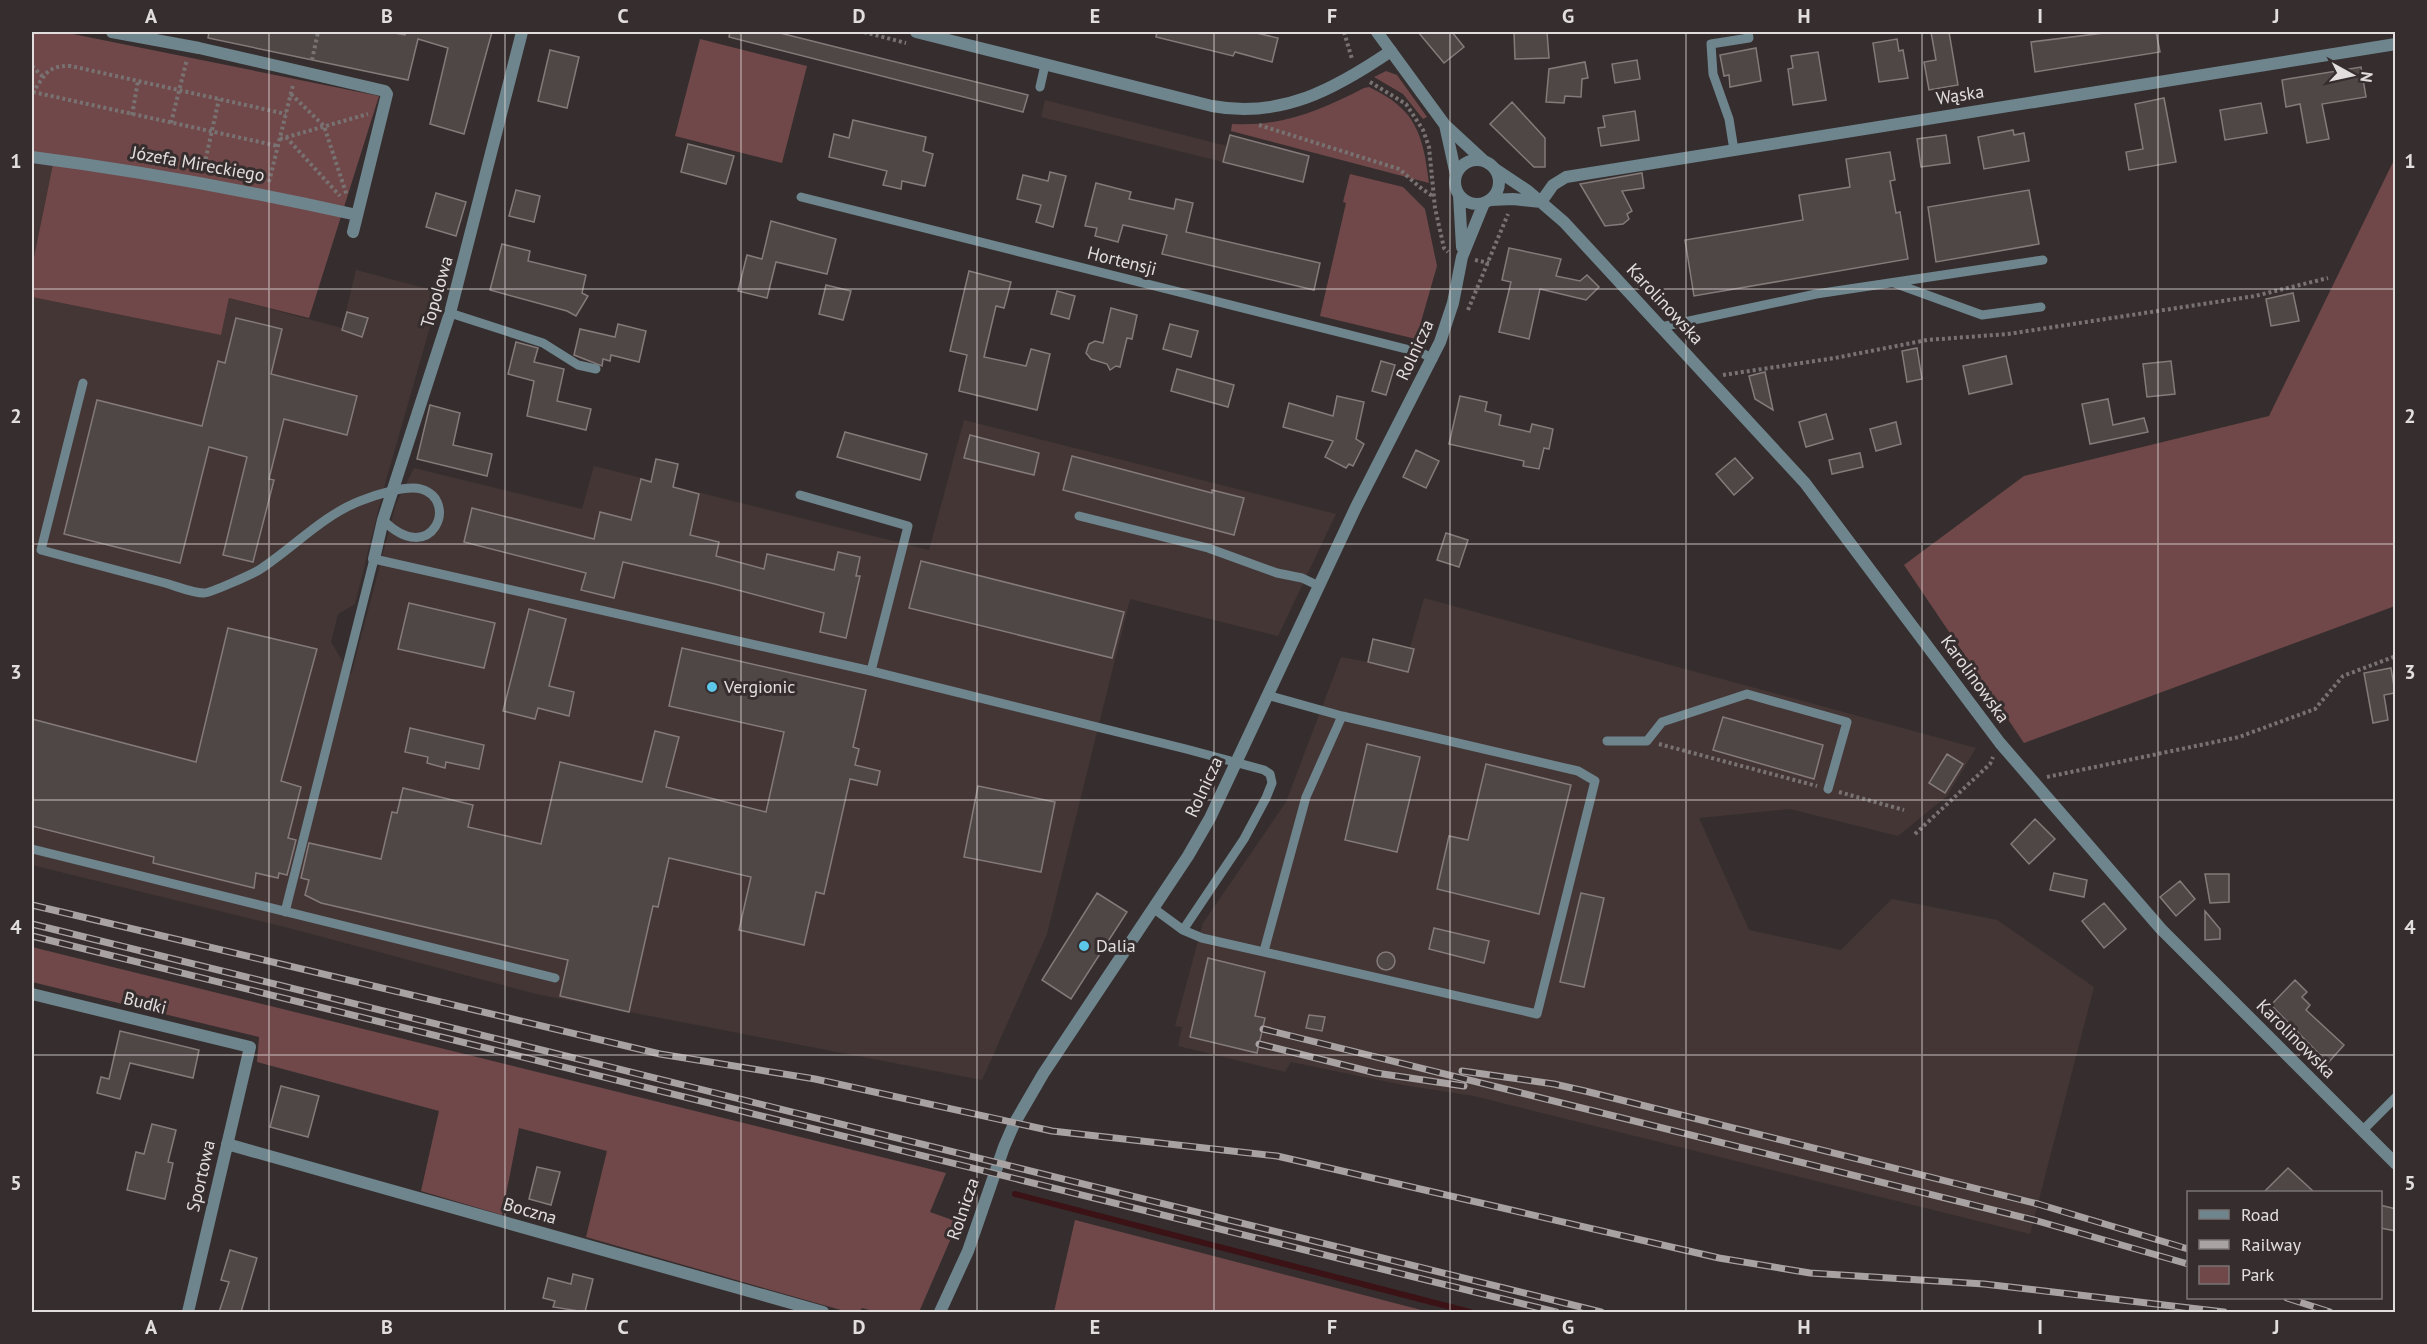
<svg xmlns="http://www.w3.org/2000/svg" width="2427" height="1344" viewBox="0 0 2427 1344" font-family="'PT Sans',sans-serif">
<rect width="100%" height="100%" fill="#362e2e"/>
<!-- built -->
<path fill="#453636" d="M1045,100L1227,146L1223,162L1041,117Z
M32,162L53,164L32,267Z
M356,270L440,292L383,491L355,604L338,614L331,642L351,675L396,504L414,468L582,509L594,466L929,550L964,420L1336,514L1278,636L1130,599L1047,934L982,1080L536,994L285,927L32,865V297L221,335L229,298L342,328Z
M1424,598L1976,748L1947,796L1898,836L1790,809L1699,818L1749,930L1841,950L1892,899L1997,920L2094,987L2030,1234L1474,1096L1403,1085L1291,1062L1285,1072L1178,1046L1182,1027L1175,1026L1203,923L1286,802L1341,657L1368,662L1373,639L1410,648Z"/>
<!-- green -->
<path fill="#704849" d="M32,32H63L379,96L309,318L229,298L221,335L32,297V267L53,164L32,162Z
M700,39L807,66L782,163L675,136Z
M1386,71L1397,75L1427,117L1423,119L1403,94L1374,77Z
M1369,87C1416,109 1423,134 1429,183L1231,131L1232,124C1282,127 1321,110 1364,88Z
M2395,158V606L2024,743L1904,565L2024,476L2269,416Z
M1350,174L1403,187L1425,209L1437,266L1416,339L1320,316L1346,203L1343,202Z
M32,947L946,1173L930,1212L958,1222L919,1312H877L862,1308L859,1312H848L586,1237L607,1151L519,1128L502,1215L421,1191L439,1111L257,1062L259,1037L32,982Z
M1075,1220L1429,1312H1054Z"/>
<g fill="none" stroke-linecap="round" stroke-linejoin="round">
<!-- stream -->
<path stroke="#3b1216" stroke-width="6" d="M1015,1194L1470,1312"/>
</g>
<!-- building -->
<path fill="#4f4646" stroke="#847a7a" stroke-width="1.5" d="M209,32H389L405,35L406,32H492L464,134L430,124L448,48L418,39L408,80L208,38Z
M730,32H776L1028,95L1023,112L729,37Z
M1157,32H1252L1278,38L1272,62L1235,52L1233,56L1156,37Z
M1418,32H1452L1464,47L1444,63Z
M1514,32H1547L1549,58L1515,59Z
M1931,32H1949L1958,85L1929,90L1924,62L1936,60Z
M2112,32H2156L2160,52L2035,72L2031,42Z
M1897,39L1899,51L1903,50L1908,78L1879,82L1873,43Z
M1756,48L1761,81L1730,87L1729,75L1724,76L1720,55Z
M550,50L579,57L567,108L538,101Z
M1818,52L1826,100L1793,105L1788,69L1793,68L1791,56Z
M1637,60L1640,79L1615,83L1612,64Z
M1585,62L1588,78L1582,79L1581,97L1565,96L1564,103L1546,102L1549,69Z
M2361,67L2366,97L2322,104L2329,139L2307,143L2300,104L2286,107L2282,80Z
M2164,98L2176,162L2129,170L2126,152L2143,149L2135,104Z
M1512,102L1545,138V167H1534L1490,124Z
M2261,103L2267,133L2225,140L2220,110Z
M1635,111L1639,140L1601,146L1598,128L1605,127L1603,116Z
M853,120L926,137L923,151L933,154L925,186L902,181L901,189L883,185L887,171L829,157L834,134L849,138Z
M2013,130L2014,135L2024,133L2029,161L1984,169L1978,137Z
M1230,135L1309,156L1303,182L1223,162Z
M1946,135L1950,163L1921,167L1917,139Z
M688,144L734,156L726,184L681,172Z
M1890,152L1895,180L1890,181L1896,213L1900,212L1908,259L1694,296L1685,240L1803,220L1799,195L1850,187L1846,159Z
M1050,172L1066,176L1053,227L1036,222L1041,205L1017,199L1023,175L1048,181Z
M1642,173L1644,188L1622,191L1632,211L1627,214L1629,219L1623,224L1605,226L1580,184Z
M1096,183L1131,192L1129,199L1174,209L1176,199L1193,203L1186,232L1320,263L1314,290L1162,254L1167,235L1123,225L1118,242L1095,236L1097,228L1085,226Z
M516,190L540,196L534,222L509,216Z
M2029,190L2039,244L1936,262L1928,207Z
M436,193L466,202L456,236L426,227Z
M771,221L836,239L827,274L776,262L767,298L738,291L747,255L762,259Z
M502,244L530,251L528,261L586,275L582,293L588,296L576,316L567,311L490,290Z
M1509,248L1561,259L1556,276L1580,281L1587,275L1599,287L1586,300L1540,289L1529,339L1499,332L1511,282L1502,280Z
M969,271L1011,282L1004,308L996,306L984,357L1026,366L1031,349L1050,354L1037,410L959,391L967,355L950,351Z
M826,285L851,291L843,320L819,314Z
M1057,291L1075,296L1069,319L1051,314Z
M2293,293L2299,321L2271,326L2266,299Z
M1111,308L1137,315L1132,339L1127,338L1120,367L1116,366L1110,370L1107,364L1091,359L1086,353L1089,344L1095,341L1103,343Z
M347,312L368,318L362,337L342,330Z
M236,318L282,329L271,374L357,396L347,435L284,419L269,479L274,480L253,562L223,555L247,457L209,447L180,563L64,534L97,400L202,426L218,361L225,363Z
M618,324L646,331L639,362L611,355L610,361L603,359L602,366L574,355L580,329L615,337Z
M1170,324L1198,331L1191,357L1163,349Z
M516,342L538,348L534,362L564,369L557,401L591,409L586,430L527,416L534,381L508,374Z
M1917,348L1922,379L1907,382L1902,351Z
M2006,356L2012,384L1969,394L1963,366Z
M1381,361L1395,365L1386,395L1372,391Z
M2171,361L2175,394L2147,397L2143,364Z
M1177,369L1234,385L1228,407L1171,391Z
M1765,372L1773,410L1755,399L1749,376Z
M1337,396L1364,402L1356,439L1364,444L1353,466L1349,464L1346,468L1325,457L1333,441L1283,427L1289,403L1333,416Z
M1460,396L1487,402L1485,411L1501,415L1499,425L1530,432L1532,424L1553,429L1549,449L1544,448L1539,469L1523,466L1524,461L1449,444Z
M2108,399L2113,425L2144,418L2148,432L2090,444L2082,404Z
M430,405L460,413L453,445L492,454L487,476L417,459Z
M1826,414L1833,439L1806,447L1799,422Z
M1896,422L1901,444L1876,451L1870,429Z
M845,432L927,454L920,480L837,457Z
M970,435L1039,453L1034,475L964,458Z
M1416,450L1439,461L1426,488L1403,477Z
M1860,453L1863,467L1832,474L1829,460Z
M1072,456L1212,493V490L1244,498L1234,535L1063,490Z
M1735,458L1753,478L1734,495L1716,474Z
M656,459L678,464L673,487L699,494L690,535L719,542L716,556L764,569L767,554L834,570L838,552L860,557L856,576H860L846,638L820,632L824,613L715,584L623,562L614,598L581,590L586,573L464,542L472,508L594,539L600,512L631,520L641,479L651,482Z
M1446,533L1468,540L1459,567L1437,560Z
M921,561L1124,612L1112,658L909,608Z
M409,603L495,623L484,668L398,649Z
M529,609L566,619L549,686L574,692L569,716L538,708L535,719L503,711Z
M228,628L317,649L281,781L301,787L288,838L296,840L287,875L279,873L278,878L256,873L254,888L153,863L154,857L32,826V719L196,762Z
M1373,639L1414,649L1408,672L1368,662Z
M682,648L866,690L853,747L859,749L855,765L880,771L877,785L850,779L824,894L816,892L804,945L739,930L751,877L669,858L658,907L653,906L629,1012L560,996L568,960L321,903L305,895L309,880L301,878L309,843L381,859L392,812L397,813L403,788L473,805L468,827L541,844L560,762L642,782L655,731L679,737L666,787L766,812L784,732L669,706Z
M2391,668L2395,693L2384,695L2388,720L2373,723L2364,673Z
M1723,717L1823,745L1814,779L1713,750Z
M410,728L484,745L479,769L446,762L445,768L427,763L428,757L405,752Z
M1367,744L1420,757L1397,852L1345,840Z
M1947,754L1963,764L1945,793L1929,783Z
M1486,764L1571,785L1539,914L1437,889L1449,836L1468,840Z
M978,786L1055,802L1041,872L964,857Z
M2035,819L2055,839L2029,864L2011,844Z
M2054,873L2087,880L2084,897L2050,890Z
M2205,874H2229V902L2210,903Z
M2180,881L2195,899L2176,916L2160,897Z
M1097,893L1127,912L1071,999L1042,980Z
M1581,893L1604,898L1584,987L1560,982Z
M2104,903L2126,929L2104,948L2082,921Z
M2205,911L2220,929V939L2205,940Z
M1434,928L1489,941L1484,963L1429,949Z
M1377 961a9 9 0 1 1 18 0a9 9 0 1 1-18 0Z
M1208,958L1265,972L1255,1016L1265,1018L1257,1053L1190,1037Z
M2295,980L2307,992L2302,997L2310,1005L2306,1010L2344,1045L2328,1063L2271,1005Z
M1309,1015L1325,1017L1322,1031L1306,1028Z
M120,1031L199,1050L193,1078L130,1063L120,1099L97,1093L101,1077L109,1079Z
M281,1086L319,1096L308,1137L270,1127Z
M152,1124L176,1130L168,1162L173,1163L165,1199L127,1190L136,1152L144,1154Z
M537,1167L560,1172L551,1205L529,1199Z
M2288,1168L2314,1192H2264Z
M2380,1205L2396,1209V1231L2380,1228Z
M230,1250L257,1258L241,1312H219L229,1282L221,1280Z
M573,1274L593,1279L585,1312L553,1307L555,1301L543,1298L548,1278L571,1284Z"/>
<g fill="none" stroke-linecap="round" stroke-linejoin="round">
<!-- path -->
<path stroke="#797272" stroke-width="4" stroke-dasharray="3 3" stroke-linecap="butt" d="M864,32L906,43
M1344,32L1352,59
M312,60L318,32
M32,66L42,76
M1370,82L1406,104L1423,130L1429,147L1435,208L1444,248L1448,252
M33,92L278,146
M32,93C45,77 45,65 71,66L286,114
M291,94L324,126L347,196
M132,115L138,81
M171,123L187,59
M1259,125L1399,169L1422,189L1434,197
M286,137L340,196
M280,139L368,114
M203,171L219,99
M269,182L293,85
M1475,260L1489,263
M1468,310L1508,214
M1723,375L1835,358L1927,340L2008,334L2255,296L2328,278
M1659,744L1817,786
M2047,777L2239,737L2315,709L2343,676L2396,656
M1839,792L1904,810
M1915,834L1990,764L1993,757"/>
<!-- service -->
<path stroke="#6e858d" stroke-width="9" d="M1040,87L1045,65
M1734,150L1729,119L1713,74L1711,44L1749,38L1748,32
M801,197L1422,353L1433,359
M1894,283L1982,315L2041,307
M450,313L543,343L578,365L596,369
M1661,327L1816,294L2043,260
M83,383L41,550C82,561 123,572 165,583C176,586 192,593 204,593C211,593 252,574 259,570C293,548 322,516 360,501C375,495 406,485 421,489C460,500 432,569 383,520
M800,495L908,526L871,671
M1079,516L1208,548L1277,573L1302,578L1319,586
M1607,741H1647L1662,722L1747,694L1847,722L1828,789
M32,849L555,978
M1153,908L1183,930L1202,938L1537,1014L1595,781L1578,771L1342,716L1267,695
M285,912L374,559L871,671L1186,749L1264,770L1270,774L1272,783L1266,798L1244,839L1183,930
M1264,951L1306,797L1342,716
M2362,1131L2396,1097"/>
<!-- minor -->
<path stroke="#6e858d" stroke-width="12" d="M112,32L199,48L385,91L387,94L353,232
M916,32L1212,106C1281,119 1335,89 1391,51
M32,157C141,171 249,191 357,215
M1495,169L1528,191L1564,222L1805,483L2000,743L2161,929L2396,1164
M1490,200L1513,199L1541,202
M1541,202L1553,185L1566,177L2396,44
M374,559L383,520L450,313L522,32
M32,994L250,1047L188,1312
M227,1144L823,1312"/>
<!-- tertiary -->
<path stroke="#6e858d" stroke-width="12" d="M1377,32L1445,125L1484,161
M1445,125L1456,175
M1455 182a22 22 0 1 1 44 0a22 22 0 1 1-44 0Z
M1459,195L1462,247
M940,1312L968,1251L1004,1147L1014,1124L1043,1074L1188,856L1210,818L1356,507L1440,342L1453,303L1462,257L1484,203"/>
<!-- rail casing -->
<g stroke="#a8a2a2" stroke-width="7">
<path id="rail" d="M32,905L660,1054L815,1079L1052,1131L1277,1156L1719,1258L1810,1273L1984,1284L2224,1312
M32,924L1601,1312
M32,936L1556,1312
M1263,1029L2034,1220L2188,1264
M1259,1044L1376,1073L1464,1086
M1462,1071L1554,1084L1585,1091L2038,1204L2188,1249
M2287,1298L2330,1312"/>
</g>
<!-- rail -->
<use href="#rail" stroke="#362e2e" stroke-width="4.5" stroke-dasharray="14" stroke-linecap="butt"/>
</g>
<!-- grid -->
<path fill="none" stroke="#e3dede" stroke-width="1.5" stroke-opacity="0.55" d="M269,32V1312M505,32V1312M741,32V1312M977,32V1312M1214,32V1312M1450,32V1312M1686,32V1312M1922,32V1312M2158,32V1312M32,289H2396M32,544H2396M32,800H2396M32,1055H2396"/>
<!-- markers -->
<g fill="#5cc7e8" stroke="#362e2e" stroke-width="2">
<circle cx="712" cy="687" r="6"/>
<circle cx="1084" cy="946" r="6"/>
</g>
<g text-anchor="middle" stroke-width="6" stroke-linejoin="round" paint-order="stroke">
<!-- street labels -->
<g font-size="18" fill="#e3dede" stroke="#362e2e">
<text transform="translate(1960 95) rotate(-9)" y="6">Wąska</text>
<text transform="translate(198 164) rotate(10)" y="6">Józefa Mireckiego</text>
<text transform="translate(1122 261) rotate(14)" y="6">Hortensji</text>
<text transform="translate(437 292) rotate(-74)" y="6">Topolowa</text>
<text transform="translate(1665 304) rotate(47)" y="6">Karolinowska</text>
<text transform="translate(1415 350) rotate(-65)" y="6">Rolnicza</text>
<text transform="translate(1975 679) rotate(54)" y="6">Karolinowska</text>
<text transform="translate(1204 787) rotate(-65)" y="6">Rolnicza</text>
<text transform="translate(145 1003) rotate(14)" y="6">Budki</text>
<text transform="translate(2296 1039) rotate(45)" y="6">Karolinowska</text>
<text transform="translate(201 1176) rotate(-77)" y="6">Sportowa</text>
<text transform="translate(963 1209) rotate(-71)" y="6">Rolnicza</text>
<text transform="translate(530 1211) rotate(16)" y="6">Boczna</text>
</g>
<!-- poi labels -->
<g font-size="18" fill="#e3dede" stroke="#362e2e" text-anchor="start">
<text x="724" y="693">Vergionic</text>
<text x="1096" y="952">Dalia</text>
</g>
</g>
<!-- border -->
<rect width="2427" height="1344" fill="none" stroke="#362e2e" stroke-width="66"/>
<!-- legend -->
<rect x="2187" y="1191" width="195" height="108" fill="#362e2e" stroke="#7b7474" stroke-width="1.5"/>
<rect x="2199" y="1210" width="30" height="9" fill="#6e858d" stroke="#7b7474" stroke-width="1.5"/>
<text x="2241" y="1221" font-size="18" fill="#e3dede">Road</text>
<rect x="2199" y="1240" width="30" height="9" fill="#a8a2a2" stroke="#7b7474" stroke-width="1.5"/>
<text x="2241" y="1251" font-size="18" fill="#e3dede">Railway</text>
<rect x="2199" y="1266" width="30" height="18" fill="#704849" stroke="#7b7474" stroke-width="1.5"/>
<text x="2241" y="1281" font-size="18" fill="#e3dede">Park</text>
<!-- north arrow -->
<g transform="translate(2352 75) rotate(98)" stroke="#362e2e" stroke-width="4.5" paint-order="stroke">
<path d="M0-4.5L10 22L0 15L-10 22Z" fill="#e3dede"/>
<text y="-9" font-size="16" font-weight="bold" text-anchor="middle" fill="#e3dede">N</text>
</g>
<rect x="33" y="33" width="2361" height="1278" fill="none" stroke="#e3dede" stroke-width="2"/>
<g font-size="20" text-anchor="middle" font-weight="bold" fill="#e3dede">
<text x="151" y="23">A</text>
<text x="387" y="23">B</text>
<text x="623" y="23">C</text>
<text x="859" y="23">D</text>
<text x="1095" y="23">E</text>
<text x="1332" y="23">F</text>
<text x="1568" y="23">G</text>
<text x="1804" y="23">H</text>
<text x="2040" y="23">I</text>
<text x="2276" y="23">J</text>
<text x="16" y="168">1</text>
<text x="2410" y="168">1</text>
<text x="16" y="423">2</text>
<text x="2410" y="423">2</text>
<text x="16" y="679">3</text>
<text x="2410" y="679">3</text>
<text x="16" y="934">4</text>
<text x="2410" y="934">4</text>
<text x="16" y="1190">5</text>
<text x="2410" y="1190">5</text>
<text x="151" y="1334">A</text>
<text x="387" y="1334">B</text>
<text x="623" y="1334">C</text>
<text x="859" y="1334">D</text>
<text x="1095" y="1334">E</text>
<text x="1332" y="1334">F</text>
<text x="1568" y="1334">G</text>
<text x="1804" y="1334">H</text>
<text x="2040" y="1334">I</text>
<text x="2276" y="1334">J</text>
</g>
</svg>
